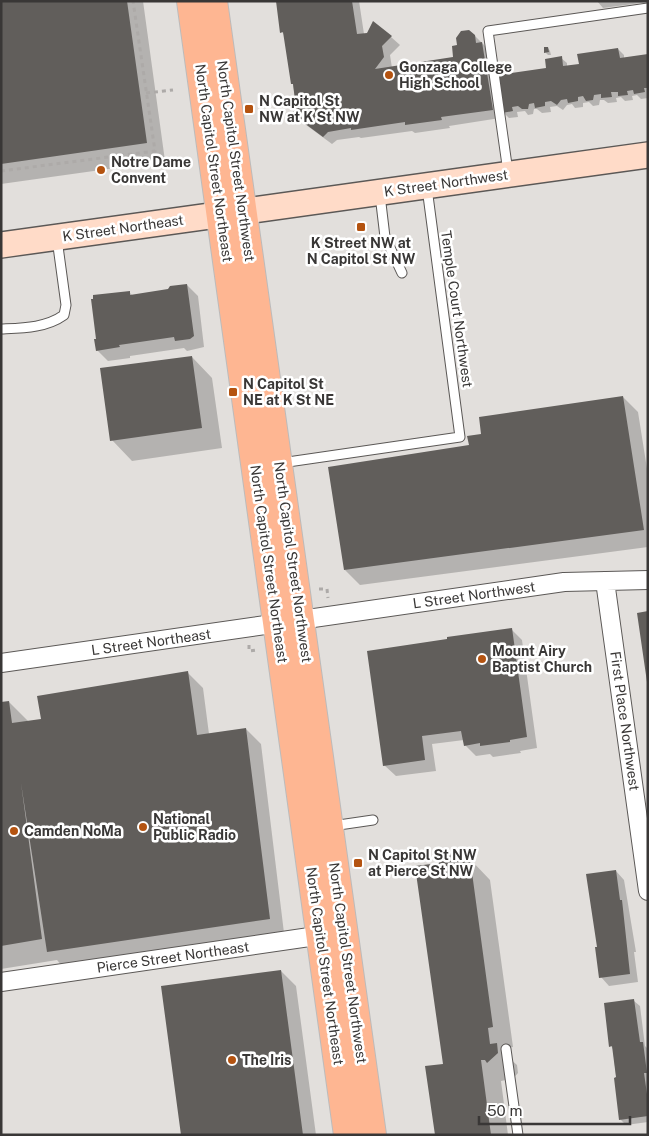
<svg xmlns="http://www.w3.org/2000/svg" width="649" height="1136" viewBox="0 0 649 1136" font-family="'Public Sans',sans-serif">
<rect width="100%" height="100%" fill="#e2dfdc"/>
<!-- shadow -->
<path fill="#0003" d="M1,1H143L165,161L1,184Z
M277,1H359L364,34L391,37L400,45L390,55L392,68L454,59L475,36L491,52L500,118L449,126L450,128L415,133L412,131L361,138L359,137L337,140L332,144L302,122L294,113L297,109L285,36L282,32Z
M597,1H648V2L603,8Z
M548,48L550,51L551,55H548L546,53Z
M618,49L624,55V58L648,55V98L641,99L637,95L632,96L633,100L625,101L621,97L616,98L617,102L608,103L604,100H600L599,105L593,106L589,102L583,103V107L575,108L572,104L567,105L563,110L557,106L550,107L551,112L542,113L537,109H534L533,114L528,115L525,111L517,112L518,117L509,118L503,112L561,58L567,63V67L580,65Z
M187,285L198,296L204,347L187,351L184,348L130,356V358L108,361L97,350L129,292L133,296L169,291Z
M192,357L212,378L222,448L132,461L112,440Z
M623,397L638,412L648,475V547L360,585L345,570L482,435Z
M511,629L522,640L537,748L520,751L521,753L493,757L490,754L476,756L465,745L464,740L432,744L436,771L396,776L384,765L448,641Z
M188,673L203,688L209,734L246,729L261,744L284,933L63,967L57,960L1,969V703L9,702L29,722L42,720Z
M453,854L459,861L470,859L490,880L513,1047L508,1048L509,1058L517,1065L518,1073L509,1083L506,1080L501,1081L508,1135H436L444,1065L441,864Z
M616,871L624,880L636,952H634L638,982L609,986L601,977Z
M281,971L296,986L316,1135H182Z
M634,1001L640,1006L645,1046L648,1049V1122L626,1125L621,1120L613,1049L611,1046Z"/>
<!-- building -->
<path fill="#615e5b" d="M1,1H127L147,143L1,164Z
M276,1H352L357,34L367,33L373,21L392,36L382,46L384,57L375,69L453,57L452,46L457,45L456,38L461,31L469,30L475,35L476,43L482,42L493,110L441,117L442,120L405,125V122L351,130V128L328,132L323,137L292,114L296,108L293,84H291L283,32L280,33Z
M544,47H548L549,52L544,53Z
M618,48L620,58L648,54V88H644L645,92L634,94L633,90L627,91L628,95L618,96V92H611L612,97L601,98V94L594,95L593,100L586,101L583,96L578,97V101L568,103L567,99L561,100L557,105L551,101L545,102V106L535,108L534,103L529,104L528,109H522L518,106L512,107L513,111L502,113L497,75L546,68L545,59L562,56L563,66L579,64L577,54Z
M187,284L194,336L190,339L175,341L174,337L119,345L120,347L96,351L94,339H96L91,299H93V295L130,291V295L168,289L170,286Z
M192,356L202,428L110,441L100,368Z
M623,396L644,530L344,570L328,467L469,445L467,436L481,434L479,417Z
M648,611V682H647L637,613Z
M512,628L527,737L510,740V742L480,746V743L464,746L461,731L422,736L425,760L383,766L367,651L447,639V637Z
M188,671L197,735L246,728L270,919L47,952L21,783L42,939L1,946V702L9,701L12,723L41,719L37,696Z
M453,853L454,860L470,858L493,1027L488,1028L490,1044L497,1043L498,1053L487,1063L485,1060H481L491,1135H435L425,1066L443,1064L415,866L439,863L438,855Z
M616,870L620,900H622L630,974L599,978L595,947H597L586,874Z
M281,970L303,1135H181L161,986Z
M634,999L640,1042H643L647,1073H644L648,1101V1116L619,1120L614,1078L616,1077L612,1046L609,1047L604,1003Z"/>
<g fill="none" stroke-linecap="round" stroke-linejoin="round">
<!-- service casing -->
<g stroke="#5b5856" stroke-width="11">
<path id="service" d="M508,172L488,31L648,8
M380,195L385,237L402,273
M1,329C22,328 46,328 64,315L66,305L57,239
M281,463L460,437L427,188
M332,826L373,820
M506,1049L518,1135"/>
</g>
<!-- minor casing -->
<g stroke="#5b5856" stroke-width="20">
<path id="minor" d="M605,581L648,891
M1,663L564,582L648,580
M1,982L330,934"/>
</g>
<!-- secondary casing -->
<g stroke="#5b5856" stroke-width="28">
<path id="secondary" d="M1,245L648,155"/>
</g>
<!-- primary casing -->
<g stroke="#bcbbbb" stroke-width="30">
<path id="primary" d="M191,1L348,1135
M213,1L372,1135"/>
</g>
<!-- path -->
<path stroke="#adaaa8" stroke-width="3" stroke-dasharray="4 4" stroke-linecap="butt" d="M146,93L173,90
M1,171L155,151L133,1
M319,589H327L328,598
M249,645V651L257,650"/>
<!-- service -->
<use href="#service" stroke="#fff" stroke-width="9"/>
<!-- minor -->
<use href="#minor" stroke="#fff" stroke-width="18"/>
<!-- secondary -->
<use href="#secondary" stroke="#ffdbc8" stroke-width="25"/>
<!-- primary -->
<use href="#primary" stroke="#feb692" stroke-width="28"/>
</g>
<!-- markers -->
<g fill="#b45310" stroke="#fff" stroke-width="2">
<circle cx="389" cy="75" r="5"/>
<rect x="244" y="104" width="10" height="10" rx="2.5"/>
<circle cx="101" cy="170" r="5"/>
<rect x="356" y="222" width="10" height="10" rx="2.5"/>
<rect x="228" y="387" width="10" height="10" rx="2.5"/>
<circle cx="482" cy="659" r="5"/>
<circle cx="143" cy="827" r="5"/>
<circle cx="14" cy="831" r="5"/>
<rect x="353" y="858" width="10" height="10" rx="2.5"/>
<circle cx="232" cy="1060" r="5"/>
</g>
<g text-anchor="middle" stroke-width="5" stroke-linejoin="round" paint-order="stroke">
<!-- poi labels -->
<g font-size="14" font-weight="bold" fill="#393736" stroke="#fff" text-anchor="start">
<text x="399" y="72">Gonzaga College<tspan x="399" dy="16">High School</tspan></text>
<text x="259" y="106">N Capitol St<tspan x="259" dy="16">NW at K St NW</tspan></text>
<text x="111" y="167">Notre Dame<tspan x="111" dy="16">Convent</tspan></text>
<text x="361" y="248" text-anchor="middle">K Street NW at<tspan x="361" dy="16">N Capitol St NW</tspan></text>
<text x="243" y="389">N Capitol St<tspan x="243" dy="16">NE at K St NE</tspan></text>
<text x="492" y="656">Mount Airy<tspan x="492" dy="16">Baptist Church</tspan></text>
<text x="153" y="824">National<tspan x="153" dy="16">Public Radio</tspan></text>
<text x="24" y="836">Camden NoMa</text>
<text x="368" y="860">N Capitol St NW<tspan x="368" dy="16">at Pierce St NW</tspan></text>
<text x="242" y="1065">The Iris</text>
</g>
<!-- street labels -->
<g font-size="14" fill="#393736" stroke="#fff">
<text transform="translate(236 161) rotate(82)" y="5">North Capitol Street Northwest</text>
<text transform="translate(214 163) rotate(82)" y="5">North Capitol Street Northeast</text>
<text transform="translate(446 183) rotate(-8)" y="5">K Street Northwest</text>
<text transform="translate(123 228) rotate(-8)" y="5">K Street Northeast</text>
<text transform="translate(457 309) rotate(82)" y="5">Temple Court Northwest</text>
<text transform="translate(293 562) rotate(82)" y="5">North Capitol Street Northwest</text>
<text transform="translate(269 564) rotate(82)" y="5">North Capitol Street Northeast</text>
<text transform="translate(474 595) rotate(-8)" y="5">L Street Northwest</text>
<text transform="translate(151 642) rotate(-8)" y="5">L Street Northeast</text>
<text transform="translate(625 721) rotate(82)" y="5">First Place Northwest</text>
<text transform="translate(173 957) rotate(-8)" y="5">Pierce Street Northeast</text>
<text transform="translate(348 963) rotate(82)" y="5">North Capitol Street Northwest</text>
<text transform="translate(325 966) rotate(82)" y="5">North Capitol Street Northeast</text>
</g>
</g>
<!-- border -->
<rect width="649" height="1136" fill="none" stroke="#393736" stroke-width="5"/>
<!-- scale -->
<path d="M479 1116v8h151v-8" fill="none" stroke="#393736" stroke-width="2.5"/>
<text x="487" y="1116" font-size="15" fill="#393736" stroke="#ffffff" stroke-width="4" paint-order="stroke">50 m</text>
</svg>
